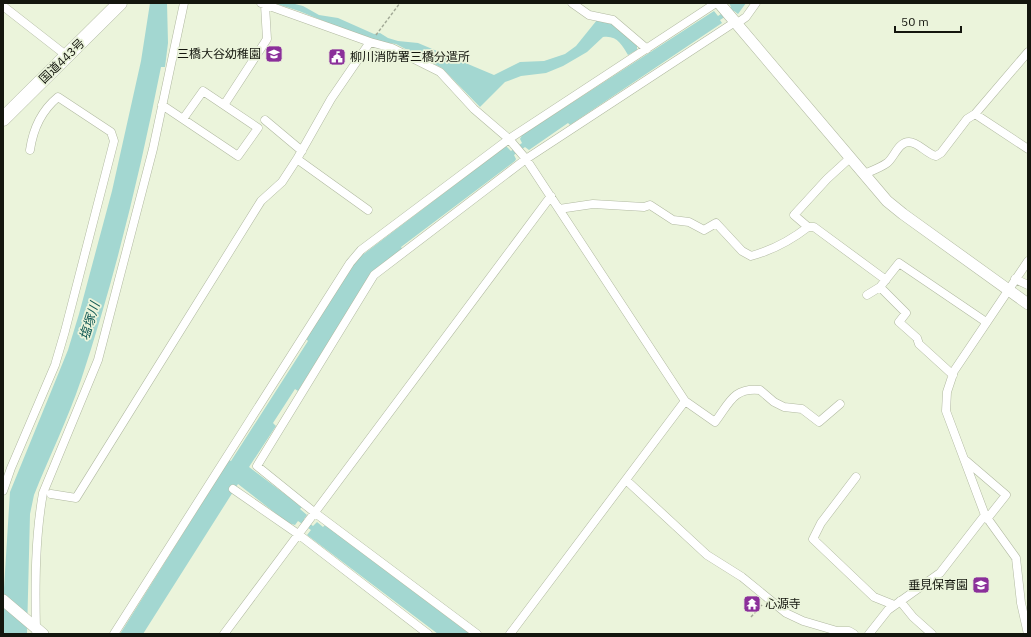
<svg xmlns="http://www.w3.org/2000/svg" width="1031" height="637" viewBox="0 0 1031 637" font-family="'IBM Plex Sans','Noto Sans JP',sans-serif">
<rect width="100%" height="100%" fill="#ebf4db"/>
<!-- water -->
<path fill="#a3d7d1" d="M150,3H167L168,43L165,67H161C140,173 115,278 81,380C68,419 49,457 34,495L30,514L27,634H4L3,604L10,492L68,350L79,314L112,191L141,61Z
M274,3H291L303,6L319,15L338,18L374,34L380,33L388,38L398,41L418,43L494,75L520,62L544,61L565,54L576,46L597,20L612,23L637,43V50L628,55C622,45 617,35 603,37L587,52L563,66L546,73L521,76L505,82L480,107L442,68L396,44L373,41L299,11Z
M729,3H746L738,14L734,11L720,20L722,23L570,125L568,123L529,150L525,147L514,155L516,159L515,161L401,247L403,250L372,273L298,391L295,389L273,423L276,426L249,467L302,507L300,509L307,515L304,519L313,526L317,522L323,527L325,525L470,634H438L307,535L311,530L298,521L295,525L288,523L238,484L143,634H120L229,460L231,461L308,341L306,339L353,264L361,256L506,146L511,151L522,143L520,139L522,135L714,11L718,16L731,7Z"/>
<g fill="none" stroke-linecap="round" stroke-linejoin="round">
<!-- street casing -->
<g stroke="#b1b9a1" stroke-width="9">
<path id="street" d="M261,3L370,42L392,48L440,72L474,109L509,139L526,159L685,401L510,634
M572,3L589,15L613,20L647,49
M3,6L67,56
M736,24L746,17L756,3
M162,105L238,156L258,128L203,91L183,119
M224,105L267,39L265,5
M975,114L1028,149
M265,120L302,151
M297,159L368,210
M864,174C871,171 880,168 887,163C894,158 898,142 909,142C918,142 927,154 936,156L941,153L967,119L975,114L1028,52
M559,209L593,204L644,207L650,205L673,220L689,222L704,230L716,223L742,251L751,256C773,250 790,241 808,227L794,215L827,179L850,158
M808,227H814L886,280
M1015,279L1028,285
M880,287L906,313L899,322L917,338L919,344L953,375
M867,295L880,287L899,263L986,322
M685,401L715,422C729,404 733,387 760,390L774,402L784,407L802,409L819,422L840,404
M964,459L1006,495L987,519
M856,477L821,523L813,539L874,597L894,605
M626,480L707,555L742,577L786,613L803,621L837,631H849L854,634
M233,489L298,534L428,634
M3,491L11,468L55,365L65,331L114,141L111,132L58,97C41,111 33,129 30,150
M51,494L76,498L261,201L282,182L297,159L331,99L370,42
M900,601L913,617L932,634
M36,631C35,585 35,538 43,493L98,360L153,149L184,3
M114,634L350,263L361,250L509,139L716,3
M224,634L551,196
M477,634L314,512L257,466L374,275L526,159L735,22
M869,634L888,610L940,573L985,515
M1028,634L1021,603L1016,558L985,515L946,411L947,392L954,371L1028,261"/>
</g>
<!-- secondary casing -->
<g stroke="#b1b9a1" stroke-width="12">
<path id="secondary" d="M719,3L887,201L903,214L1028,304
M3,600L43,634"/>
</g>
<!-- highway casing -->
<g stroke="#b1b9a1" stroke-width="15">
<path id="highway" d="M3,119L120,3"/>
</g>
<!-- path -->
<path stroke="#a2a996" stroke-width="1.5" stroke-dasharray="3 2" stroke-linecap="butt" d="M376,35L400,3
M751,617L762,605"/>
<!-- street -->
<use href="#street" stroke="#fff" stroke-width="8"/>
<!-- secondary -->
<use href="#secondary" stroke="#fff" stroke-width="11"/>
<!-- highway -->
<use href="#highway" stroke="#fff" stroke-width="14"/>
</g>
<!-- icons -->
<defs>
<g id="school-square" transform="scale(0.9)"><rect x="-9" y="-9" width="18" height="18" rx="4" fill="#8b2f9a" stroke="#ebf4db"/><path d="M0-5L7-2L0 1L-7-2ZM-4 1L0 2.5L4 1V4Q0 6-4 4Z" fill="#fff"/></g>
<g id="civic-square" transform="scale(0.9)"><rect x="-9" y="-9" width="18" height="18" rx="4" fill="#8b2f9a" stroke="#ebf4db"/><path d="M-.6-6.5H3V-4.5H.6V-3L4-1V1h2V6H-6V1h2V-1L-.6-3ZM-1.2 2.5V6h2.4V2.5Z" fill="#fff"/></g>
<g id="temple-square" transform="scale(0.9)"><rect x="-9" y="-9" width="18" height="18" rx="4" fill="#8b2f9a" stroke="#ebf4db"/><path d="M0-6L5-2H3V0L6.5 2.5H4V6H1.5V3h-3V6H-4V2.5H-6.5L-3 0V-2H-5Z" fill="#fff"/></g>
</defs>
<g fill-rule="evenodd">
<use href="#school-square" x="274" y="54"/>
<use href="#civic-square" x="337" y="57"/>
<use href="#school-square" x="981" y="585"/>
<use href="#temple-square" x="752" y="604"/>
</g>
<g text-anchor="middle" stroke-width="3.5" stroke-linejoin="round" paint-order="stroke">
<!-- poi labels -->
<g font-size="12" fill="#14160e" stroke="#ebf4db" text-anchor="end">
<text x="261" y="58">三橋大谷幼稚園</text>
<text x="350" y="61" text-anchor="start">柳川消防署三橋分遣所</text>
<text x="968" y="589">垂見保育園</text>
<text x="765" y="608" text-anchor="start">心源寺</text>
</g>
<!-- street labels -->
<g font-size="12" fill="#14160e" stroke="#ebf4db">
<text transform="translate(62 61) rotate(-44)" y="4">国道443号</text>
</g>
<!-- water labels -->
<g font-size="13" font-style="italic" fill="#135a55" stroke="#ebf4db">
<text transform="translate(89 321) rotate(-73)" y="5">塩塚川</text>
</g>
</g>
<!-- border -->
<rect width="1031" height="637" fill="none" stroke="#14160e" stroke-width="8"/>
<!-- scale -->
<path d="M895 26v6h66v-6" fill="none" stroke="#14160e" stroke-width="2"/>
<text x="901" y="26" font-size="12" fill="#14160e" stroke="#ebf4db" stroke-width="3" paint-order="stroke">50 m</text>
</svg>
